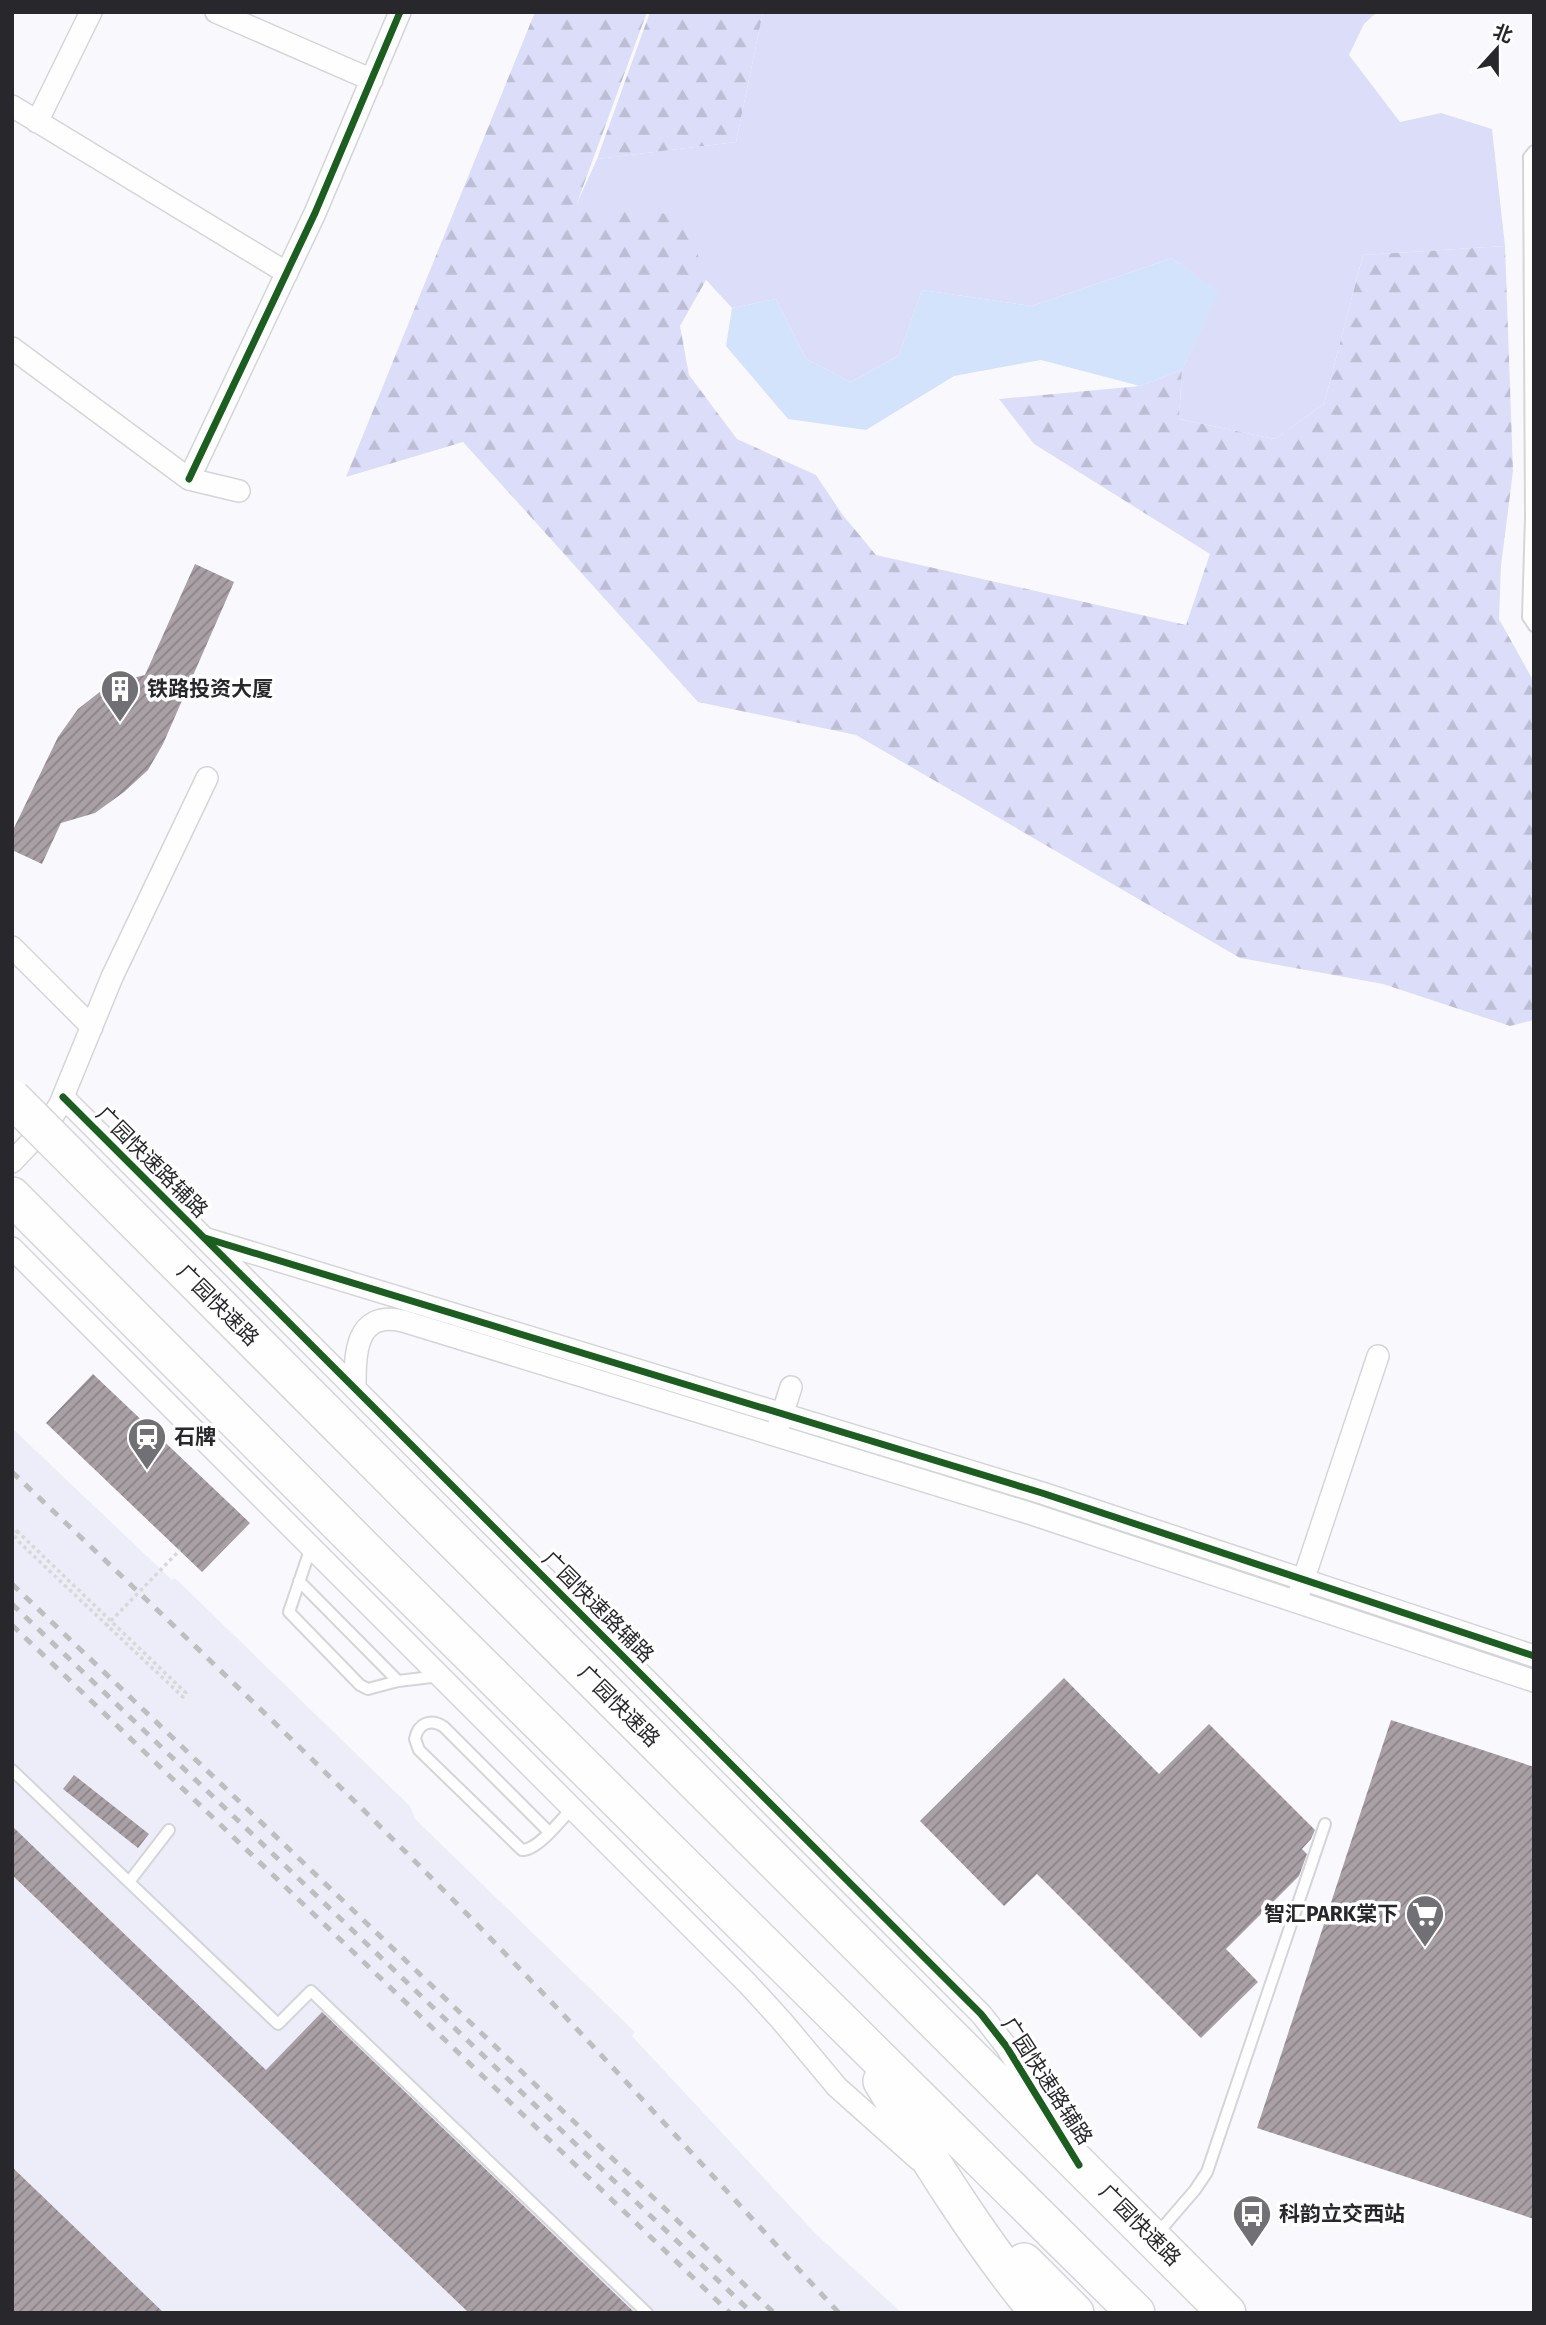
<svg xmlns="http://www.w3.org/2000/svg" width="1546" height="2325" viewBox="0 0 1546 2325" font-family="'Fira Sans','Noto Sans SC',sans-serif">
<defs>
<pattern id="forest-firs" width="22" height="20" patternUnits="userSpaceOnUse" patternTransform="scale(1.75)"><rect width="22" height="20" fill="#dcdef9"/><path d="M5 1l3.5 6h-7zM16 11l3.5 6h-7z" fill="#bdbed6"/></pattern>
<pattern id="building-hatch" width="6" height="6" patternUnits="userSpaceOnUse" patternTransform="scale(1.75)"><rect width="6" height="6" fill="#a9a0a6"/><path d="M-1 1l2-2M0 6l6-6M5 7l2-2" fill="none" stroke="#8a8287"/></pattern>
</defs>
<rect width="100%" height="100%" fill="#f9f9fd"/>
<!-- built -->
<path fill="#ecedf8" d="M12,1428L172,1580L175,1578L410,1806L415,1819L635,2032L632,2036L816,2234L902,2313H12Z"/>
<!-- grass -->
<path fill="#dcdef9" d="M763,12H1377L1364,24L1349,55L1400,122L1441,113L1492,129L1505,246L1363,255L1324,404L1275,439L1179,419L1182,370L1218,292L1172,258L1032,306L922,290L899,355L851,382L806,359L776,299L732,308L697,270L577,203L597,159L736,142Z"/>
<!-- forest -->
<path fill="url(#forest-firs)" d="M535,12H647L577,203L685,216L706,280L680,326L689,375L737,439L816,475L842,514L876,555L1186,625L1210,554L1034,444L999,399L1140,386L1182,370L1179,419L1275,439L1324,404L1363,255L1505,246L1513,471L1501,566L1499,619L1534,682V1020L1510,1026L1383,984L1240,958L856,735L698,702L463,442L346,477Z
M650,12H763L736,142L597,159Z"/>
<!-- water -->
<path fill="#d2e3fb" d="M1172,258L1219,292L1182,370L1140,386L1041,360L954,376L866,430L788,419L726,346L732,308L776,299L806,359L851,382L899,355L922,290L1032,306Z"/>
<!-- building -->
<path fill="url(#building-hatch)" d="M195,564L234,582L163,744L148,770L124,792L95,813L61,823L42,864L12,850V832L58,737L78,709L101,691L128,679L145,675Z
M93,1374L250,1523L202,1572L46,1423Z
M1064,1678L1159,1774L1209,1724L1315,1830L1311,1839L1302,1849L1307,1854L1299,1876L1226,1949L1258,1982L1201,2038L1037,1874L1004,1906L920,1821Z
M1391,1720L1534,1767V2219L1257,2128Z
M74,1775L149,1834L138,1848L63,1789Z
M12,1826L266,2070L322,2012L635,2313H469L12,1875Z
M12,2167L164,2313H12Z"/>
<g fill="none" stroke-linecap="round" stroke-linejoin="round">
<!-- service casing -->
<g stroke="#d4d5d8" stroke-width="14">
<path id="service" d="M1534,151L1529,157L1531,517L1528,617L1534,626
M311,1547L289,1612L360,1685L368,1689L398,1681L440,1676
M299,1581L398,1681
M12,1770L129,1882L169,1830
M549,1832L444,1727C431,1718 418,1723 415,1739L419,1750L522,1850C538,1850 561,1820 572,1808
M129,1882L278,2024L311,1991L647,2313
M1157,2234L1195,2190L1207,2172L1325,1824"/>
</g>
<!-- minor casing -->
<g stroke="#d4d5d8" stroke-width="24">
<path id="minor" d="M216,12L372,80
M12,106L287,273
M37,122L91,12
M12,348L189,479L239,491
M189,479L315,213L400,12
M12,947L92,1027
M63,1097L981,2014L1006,2046L1052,2121
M12,1162L48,1124L60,1104L112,977L207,778
M207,1239L1042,1493L1534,1656
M12,1248L747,1983L781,2020L837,2087L919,2160
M355,1388C355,1354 355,1310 403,1321L1032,1514L1534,1681
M778,1428L791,1387
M1299,1593L1378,1356"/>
</g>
<!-- trunk casing -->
<g stroke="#d4d5d8" stroke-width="40">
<path id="trunk" d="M12,1196L365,1550L1136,2313
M413,1500L1227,2313
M882,2081C930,2161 979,2240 1039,2313
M1024,2262L1075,2313"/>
</g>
<!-- path -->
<path stroke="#d8d8d8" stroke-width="3.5" stroke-dasharray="3.5 3.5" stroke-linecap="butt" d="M17,1531L186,1693L183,1697L20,1543L14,1535Z"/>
<!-- service -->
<use href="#service" stroke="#fefeff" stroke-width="10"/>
<!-- minor -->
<use href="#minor" stroke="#fefeff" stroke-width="21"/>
<!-- trunk -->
<use href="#trunk" stroke="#fefeff" stroke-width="37"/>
<!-- rail -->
<path stroke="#bebebe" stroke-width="5" stroke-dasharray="9 9" stroke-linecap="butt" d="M12,1472C164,1616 316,1760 463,1910C591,2041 714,2178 839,2313
M12,1584L774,2313
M12,1604L752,2313
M12,1625L730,2313"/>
<!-- trunk-bridge casing -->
<g stroke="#d4d5d8" stroke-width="40" stroke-linecap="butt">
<path id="trunk-bridge" d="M12,1098L413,1500"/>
</g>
<!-- path-bridge -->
<path stroke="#d8d8d8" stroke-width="3.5" stroke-dasharray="3.5 3.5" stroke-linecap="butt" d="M106,1626L180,1550"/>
<!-- trunk-bridge -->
<use href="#trunk-bridge" stroke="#fefeff" stroke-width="37"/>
<!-- cycleway casing -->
<g stroke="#fff" stroke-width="11">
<path id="cycleway" d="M189,479L315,213L400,12
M63,1097L981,2014L1006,2046L1079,2165
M205,1238L1042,1493L1534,1656"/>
</g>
<!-- cycleway -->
<use href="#cycleway" stroke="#1b5e20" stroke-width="7"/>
</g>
<!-- icons -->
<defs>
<g id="building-pin" transform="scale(2.0125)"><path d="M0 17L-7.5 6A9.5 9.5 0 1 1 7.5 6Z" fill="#717175" stroke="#fff"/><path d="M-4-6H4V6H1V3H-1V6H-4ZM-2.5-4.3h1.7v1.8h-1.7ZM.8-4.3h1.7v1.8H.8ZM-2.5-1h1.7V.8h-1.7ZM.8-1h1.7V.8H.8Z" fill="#fff"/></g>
<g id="station-pin" transform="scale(2.0125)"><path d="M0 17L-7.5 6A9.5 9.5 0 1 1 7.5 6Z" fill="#717175" stroke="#fff"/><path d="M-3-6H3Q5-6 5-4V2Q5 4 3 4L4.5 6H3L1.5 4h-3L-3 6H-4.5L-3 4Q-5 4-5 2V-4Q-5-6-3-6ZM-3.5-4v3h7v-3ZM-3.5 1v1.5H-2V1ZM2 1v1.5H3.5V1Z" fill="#fff"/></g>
<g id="supermarket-pin" transform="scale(2.0125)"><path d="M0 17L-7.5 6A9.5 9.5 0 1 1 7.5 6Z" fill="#717175" stroke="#fff"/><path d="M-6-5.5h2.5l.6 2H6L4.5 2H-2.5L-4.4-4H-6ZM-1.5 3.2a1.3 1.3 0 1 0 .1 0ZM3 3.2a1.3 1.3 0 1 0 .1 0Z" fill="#fff"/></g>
<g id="bus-pin" transform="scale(2.0125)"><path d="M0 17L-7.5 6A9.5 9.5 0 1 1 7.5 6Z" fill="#717175" stroke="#fff"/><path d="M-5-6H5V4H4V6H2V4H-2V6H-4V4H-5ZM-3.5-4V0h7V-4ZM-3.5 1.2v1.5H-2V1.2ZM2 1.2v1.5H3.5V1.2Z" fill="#fff"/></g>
</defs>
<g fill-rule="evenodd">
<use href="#building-pin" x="120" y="689"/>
<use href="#station-pin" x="147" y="1437"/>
<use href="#supermarket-pin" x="1425" y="1914"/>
<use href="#bus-pin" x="1252" y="2214"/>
</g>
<g text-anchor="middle" stroke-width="7" stroke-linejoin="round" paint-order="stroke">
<!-- poi labels -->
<g font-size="21" font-weight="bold" fill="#28282c" stroke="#fff" text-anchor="start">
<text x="147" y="696">铁路投资大厦</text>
<text x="174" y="1444">石牌</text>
<text x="1398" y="1921" text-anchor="end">智汇PARK棠下</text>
<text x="1279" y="2221">科韵立交西站</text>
</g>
<!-- street labels -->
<g font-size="21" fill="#28282c" stroke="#fff">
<text transform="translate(152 1162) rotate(45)" y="7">广园快速路辅路</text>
<text transform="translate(218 1305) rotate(45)" y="7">广园快速路</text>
<text transform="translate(598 1607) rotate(45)" y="7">广园快速路辅路</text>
<text transform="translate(619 1706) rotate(45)" y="7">广园快速路</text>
<text transform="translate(1047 2081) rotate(57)" y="7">广园快速路辅路</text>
<text transform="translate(1140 2225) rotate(45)" y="7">广园快速路</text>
</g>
</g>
<!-- border -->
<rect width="1546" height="2325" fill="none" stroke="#28282c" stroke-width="28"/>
<!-- north arrow -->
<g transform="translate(1497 49) rotate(21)" stroke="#ffffff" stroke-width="5" paint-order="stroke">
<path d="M0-5L12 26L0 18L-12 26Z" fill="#28282c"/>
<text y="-10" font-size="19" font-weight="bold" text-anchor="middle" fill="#28282c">北</text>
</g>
</svg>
